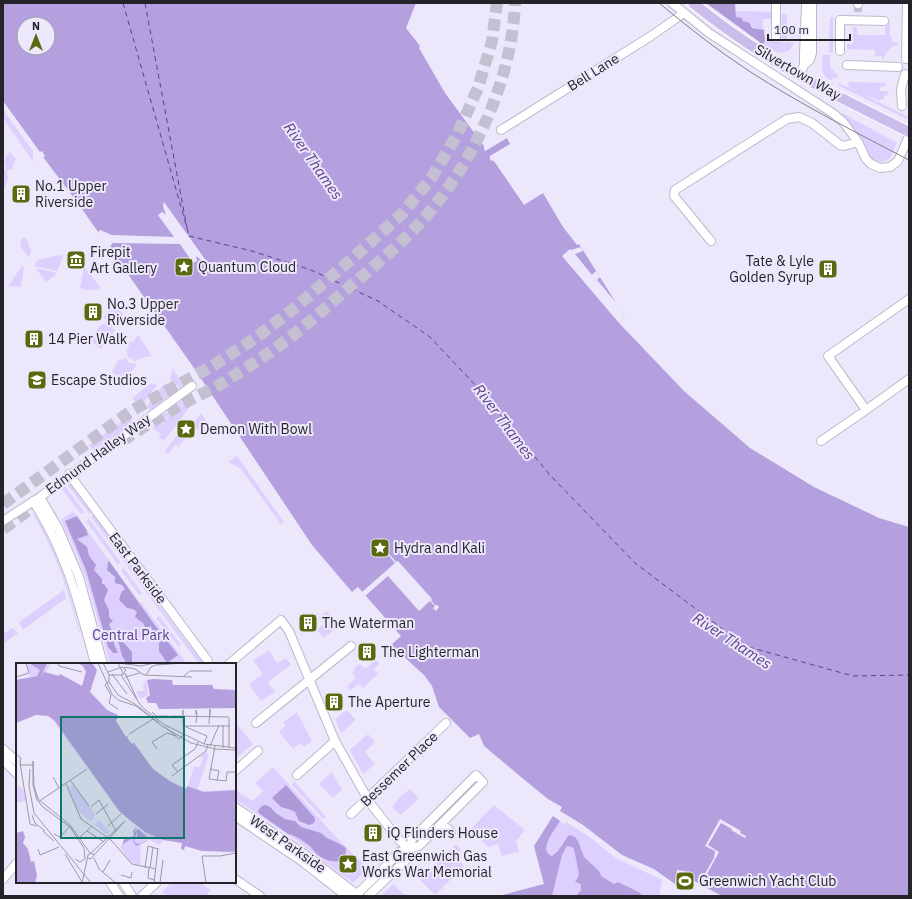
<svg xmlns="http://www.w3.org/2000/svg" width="912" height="899" viewBox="0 0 912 899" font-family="'IBM Plex Sans',sans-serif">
<rect width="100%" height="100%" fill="#ede7fb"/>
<!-- green -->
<path fill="#ded0fe" d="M736,11L774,12V19H763V29H765V31C757,29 746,26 742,18L736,17Z
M782,14H787V41H782Z
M830,17H833V52H829Z
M885,21H890V37L892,38V42H897L898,44L890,48L883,59L881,56H875V50L847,49V44H853V27H857V35H885Z
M776,40L780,43L782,41L784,43L787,42L794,43C791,50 787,53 780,52L779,54L763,44L765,41H774L775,43Z
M823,55H830V67L838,76L837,78L834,77L831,80C820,76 822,66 823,55Z
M848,82L886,83V86L880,87V91H889L887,96L885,95L883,100L881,99L880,101L860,93L909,117V120L839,86L838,83L852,89L849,87Z
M3,110L33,151V162L3,118Z
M842,113L897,143L890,158C869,174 860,139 851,125C848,121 844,117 840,114Z
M10,152L16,159L12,169L7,171L8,179L3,192L4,169H7C3,163 4,157 10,152Z
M22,238H26L31,251L29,258L20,246Z
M60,255L62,256L63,258L57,271L34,266L37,260Z
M22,266L24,267L21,287L8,286Z
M84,267L101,288C94,290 86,291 80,288Z
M36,268L57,273L46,283Z
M114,302L128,321L111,328L115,330L101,349L94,344L91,340L95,332L103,323L104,326L107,319L103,318Z
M138,335L152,356L140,358L134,362L132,358L130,359L127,355L128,353L125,350H127L130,342H133Z
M125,357L129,363H132L137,365L123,381L112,372L119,359L123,360Z
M173,368L183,387L180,388L170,379Z
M152,383L157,385L141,406L132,399L138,393Z
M165,383L175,389L168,397L151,410L146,407Z
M190,398L194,401L164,441L159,437L161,435L157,431L180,401L185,405Z
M165,412L169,414L157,431L153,428Z
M201,413L207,422L196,430L191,426Z
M130,415L132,420L131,424L94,450L92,449L89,445Z
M177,435L181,438L183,436L186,438L178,447L176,444L168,454L165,451Z
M237,456L284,522L281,524L240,468L228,462Z
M71,482L92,512L89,514L68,485Z
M65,486L84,512L81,514L62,489Z
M55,511L73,549L83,574L108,664H106L53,512Z
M73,511L140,603L141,602L187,664H110L87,582L78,557L61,520Z
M34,513C57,550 70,591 80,633H79C69,592 55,551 33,514Z
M94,514L159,605L204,664H199L91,517Z
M89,519L121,563L118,565L86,521Z
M124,568L142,593L139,595L121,570Z
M64,590L66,598L23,630L19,622Z
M327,611L339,626L323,638L317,630L324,624L319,617Z
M159,616L181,645L179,647L156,618Z
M12,628L18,633L3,644V634Z
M269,650L277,663L286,658L291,665L268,682L275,692L261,701L249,684L263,674L253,660Z
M376,660L380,664L374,669L378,674L363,688L359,684L350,690L347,686L356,678L352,673L355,670L354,668L360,664L365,669Z
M347,710L356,720L341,733L335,719Z
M297,712L312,741L304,747L300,743L293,749L279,732L286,726L283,722Z
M235,722L253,744L235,759Z
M368,734L375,742L365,752L375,764L363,774L350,750Z
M273,767L335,836L368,869L353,883L297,841L235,799V790L253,801L263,791L255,783Z
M332,772L342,790L333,798L319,784Z
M294,781L326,817L323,819L292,785Z
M410,789L419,798L401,815L392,807L401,796Z
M494,805L525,830L516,841L519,852L502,856L498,844L488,847L471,829Z
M254,813L309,851L352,884L351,886L252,814Z
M553,816L564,824L566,822L587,835L616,858L662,880L659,896H499L544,884L534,846Z
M456,844L461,850L455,856L464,866L435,895L420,880Z
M172,882H199L211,890L205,896H166L162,892Z
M393,884L405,895L381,896Z"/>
<!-- forest -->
<path fill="#ae9ad9" d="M706,3H735L736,17L742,18L743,21C750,23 749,22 752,28L764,30L765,41L763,44L761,43Z
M77,516L86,529L88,535L77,539L87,547L89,556L96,565L94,570L102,579V584H104L108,590L104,600L109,610V617L113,621L109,624L111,629L115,633L114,644L118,653H113L108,647L86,570L65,521Z
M109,561L154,624L178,655L167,663L159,651V642L162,640L159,635H153L151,626L146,629L143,623L135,617L137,612L133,609L127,608L119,600L121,593L125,589L122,585L115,583V577L107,570L108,562Z
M118,640L124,643L132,652V664H127L122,656Z
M286,785L314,817L315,820L314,823L309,825L299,821L295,812L291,810L281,807L272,798Z
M266,805L270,807L277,814L285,819L295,821L301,827L321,833L327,838L340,844L346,848L345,860C336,863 325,861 318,855C314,852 312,847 307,844C302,840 294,835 288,834L260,814L258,812L259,809L262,806Z"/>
<!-- water -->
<path fill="#b4a0df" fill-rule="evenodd" d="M3,3H416L406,28L420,46L419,48L445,93L484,146V149L485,151L487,150L507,138L510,144L490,156V160L494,161L524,205L543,193L563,227L577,245L579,244L581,247L625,317L619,323L684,391L750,448L814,487L879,518L909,527V896H722L685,876V871L677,870L675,884L654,869L622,855L583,825L560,811L562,807L548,799L521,777L484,746L479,734L470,738L439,707L432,686L424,675L391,645L401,636L358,587L352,592L312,545L194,368L77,202L43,157L45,156L42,151L40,152L3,101ZM24,24H48V48H24Z
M553,816L560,821C555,830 537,850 552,856L558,851L568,836L570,835L575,837L578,841L584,857L599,871L601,876L614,884L618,882C625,886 640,891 643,896H576L581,890V885L579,883L575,882L578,877L579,874L574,849L572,847L567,846L562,855L552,896H499L544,884L534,846Z"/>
<!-- pier -->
<path fill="#ede7fb" d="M164,202L207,262L206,263L196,256L197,261L193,263L180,244L112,243L111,246L109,248L98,232L100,230L112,235L174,237L158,215L162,212L166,215L163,206Z
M581,247L583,251L575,254L592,275L596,271L600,277L597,280L618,305L625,317L619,323L562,256L570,249L571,250Z
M381,542L387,549L386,550L396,562L398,561L432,599L431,600L435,605H437L439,607L436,611L433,608L435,606L430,601L419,611L388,576L365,596L362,592L395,563L385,551L380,555L374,548Z
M720,819L741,831L740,833L746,836L745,838L731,830L732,829L721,823L708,845L719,852L701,885L699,884L714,858L715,851L705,846Z"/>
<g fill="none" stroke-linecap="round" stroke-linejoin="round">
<!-- ferry -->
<path stroke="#5c408b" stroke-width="1" stroke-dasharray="5 4" stroke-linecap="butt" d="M123,3L189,235
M145,3L187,228
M189,236L252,251L311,270L378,301L430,337L478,388L549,474L635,563L745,646L853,676L909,675"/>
<!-- minor-tunnel -->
<path stroke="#c5c0d1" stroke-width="8" stroke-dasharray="8 4" stroke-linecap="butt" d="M858,4V15"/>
<!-- highway-tunnel -->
<path stroke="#c5c0d1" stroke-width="12" stroke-dasharray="12 6" stroke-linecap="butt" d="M122,441C139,430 155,419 172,410C188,400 205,393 221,384C235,375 249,366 263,357C293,337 320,313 347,289C371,269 396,248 418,225C472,167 512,82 515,3
M3,504L131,411L214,365L254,339L291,311L346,264L401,215L432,177L457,135L478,88L492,41L497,3
M3,529L45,498"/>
<!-- minor casing -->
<g stroke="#beb8cc" stroke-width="10">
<path id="minor" d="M672,3L709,33L834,114L844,123L858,142L866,159L871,164L880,168L890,167L898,161L909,136
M858,3V4
M776,38V3
M840,51V20L884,21
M906,59L907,3
M804,65V55L806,5
M847,65L898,67
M800,75L804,65L810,60L812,53V5
M902,106L901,89L905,74
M501,130L651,36L684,13
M711,241L674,196L675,190L787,119L799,117L812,123L840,145L844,146L858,142
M866,410L828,356L909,299
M821,441L866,410L909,379
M69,474L208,661
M40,497L59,530L79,577L103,664
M33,501C66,551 80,607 95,664
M3,521L40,497L192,386
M229,664L281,620L289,631L335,741L370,803L400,841L409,849
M256,723L351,646
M3,749L17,762
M3,760L17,774
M235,771L258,751
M297,775L335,741
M235,807L307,856L359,896
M351,814L446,723
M235,816L303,862L346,896
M442,823L451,832
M3,879L17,863
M235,879L260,896
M110,882L119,896
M123,882L132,896
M142,896L157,882
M355,896L384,868L399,852L419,846L483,782L476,775L412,839L407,859L368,896"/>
</g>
<!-- major casing -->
<g stroke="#fff" stroke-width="12">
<path id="major" d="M693,3C719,24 746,43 775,61C818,88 864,109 909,132"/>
</g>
<!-- minor -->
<use href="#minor" stroke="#fff" stroke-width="8"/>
<!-- major -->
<use href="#major" stroke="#ccbcec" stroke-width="10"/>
<!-- tram -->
<path stroke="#837f8c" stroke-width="1" d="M659,3C688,27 717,50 749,71C800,104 855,132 909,160"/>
</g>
<!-- icons -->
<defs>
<g id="building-square" transform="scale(1)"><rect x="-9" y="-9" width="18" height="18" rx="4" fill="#5a680f" stroke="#ede7fb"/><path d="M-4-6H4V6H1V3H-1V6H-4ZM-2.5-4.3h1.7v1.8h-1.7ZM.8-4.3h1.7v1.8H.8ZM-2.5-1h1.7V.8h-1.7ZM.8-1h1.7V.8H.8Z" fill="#fff"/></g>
<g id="museum-square" transform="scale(1)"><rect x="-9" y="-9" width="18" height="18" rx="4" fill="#5a680f" stroke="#ede7fb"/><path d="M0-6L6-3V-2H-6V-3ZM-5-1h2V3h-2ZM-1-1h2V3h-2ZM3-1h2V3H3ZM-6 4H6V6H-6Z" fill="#fff"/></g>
<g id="sight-square" transform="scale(1)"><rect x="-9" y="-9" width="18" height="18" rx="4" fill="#5a680f" stroke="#ede7fb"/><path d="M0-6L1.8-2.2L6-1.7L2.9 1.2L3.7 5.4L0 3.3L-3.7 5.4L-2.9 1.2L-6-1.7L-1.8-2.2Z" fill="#fff"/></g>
<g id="university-square" transform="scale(1)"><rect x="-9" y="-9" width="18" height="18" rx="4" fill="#5a680f" stroke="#ede7fb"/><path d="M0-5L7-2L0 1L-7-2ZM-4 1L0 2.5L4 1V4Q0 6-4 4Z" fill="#fff"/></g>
<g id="stadium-square" transform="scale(1)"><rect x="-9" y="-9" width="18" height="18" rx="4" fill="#5a680f" stroke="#ede7fb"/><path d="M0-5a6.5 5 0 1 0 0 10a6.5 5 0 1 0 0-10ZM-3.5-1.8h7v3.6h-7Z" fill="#fff"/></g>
</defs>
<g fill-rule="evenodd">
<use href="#building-square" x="21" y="194"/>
<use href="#museum-square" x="76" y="260"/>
<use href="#sight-square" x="184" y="267"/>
<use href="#building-square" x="828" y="269"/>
<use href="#building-square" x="93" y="312"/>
<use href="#building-square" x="34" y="339"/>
<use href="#university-square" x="37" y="380"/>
<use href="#sight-square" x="186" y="429"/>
<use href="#sight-square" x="380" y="548"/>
<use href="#building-square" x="308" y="623"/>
<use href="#building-square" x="367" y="652"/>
<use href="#building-square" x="334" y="702"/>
<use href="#building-square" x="373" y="833"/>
<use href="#sight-square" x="348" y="864"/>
<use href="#stadium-square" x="685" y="881"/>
</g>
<g text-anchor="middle" stroke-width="4" stroke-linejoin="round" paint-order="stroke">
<!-- street labels -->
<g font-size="14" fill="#25232a" stroke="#ede7fb">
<text transform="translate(593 72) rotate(-32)" y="5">Bell Lane</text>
<text transform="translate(798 72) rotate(30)" y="5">Silvertown Way</text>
<text transform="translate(98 454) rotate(-36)" y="5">Edmund Halley Way</text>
<text transform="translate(138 568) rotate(53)" y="5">East Parkside</text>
<text transform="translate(399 769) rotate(-44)" y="5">Bessemer Place</text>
<text transform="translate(288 844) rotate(35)" y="5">West Parkside</text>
</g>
<!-- poi labels -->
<g font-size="14" fill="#25232a" stroke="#ede7fb" text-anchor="start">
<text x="35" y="191">No.1 Upper<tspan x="35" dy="16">Riverside</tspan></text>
<text x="90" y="257">Firepit<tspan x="90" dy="16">Art Gallery</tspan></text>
<text x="814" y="266" text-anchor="end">Tate &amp; Lyle<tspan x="814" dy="16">Golden Syrup</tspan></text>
<text x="198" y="272">Quantum Cloud</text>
<text x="107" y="309">No.3 Upper<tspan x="107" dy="16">Riverside</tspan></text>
<text x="48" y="344">14 Pier Walk</text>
<text x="51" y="385">Escape Studios</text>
<text x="200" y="434">Demon With Bowl</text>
<text x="394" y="553">Hydra and Kali</text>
<text x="322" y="628">The Waterman</text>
<text x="381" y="657">The Lighterman</text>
<text x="348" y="707">The Aperture</text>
<text x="387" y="838">iQ Flinders House</text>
<text x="362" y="861">East Greenwich Gas<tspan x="362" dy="16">Works War Memorial</tspan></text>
<text x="699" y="886">Greenwich Yacht Club</text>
</g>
<!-- park labels -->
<g font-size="14" fill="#5e418d" stroke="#ede7fb">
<text x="131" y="640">Central Park</text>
</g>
<!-- water labels -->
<g font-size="15" font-style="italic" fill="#5c408b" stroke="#ede7fb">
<text transform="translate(313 161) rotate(55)" y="5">River Thames</text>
<text transform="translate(504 422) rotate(53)" y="5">River Thames</text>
<text transform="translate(732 641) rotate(33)" y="5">River Thames</text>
</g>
</g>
<!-- overview -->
<g transform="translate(16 663)">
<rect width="220" height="220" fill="#ede7fb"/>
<path d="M11,0H35L30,10L43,13L44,11L66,23L70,9L67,3L62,0L68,2L69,5L71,12L67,24L27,12L14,14ZM130,17L132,32L124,36L120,28H128L127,22ZM74,28L91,47L102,52L100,58L110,74L113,72L111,75L116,81L118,80L129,97L146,114L171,126L178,103L184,104L187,95L184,93L190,89L193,92L181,128L220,127L195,138L137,112ZM36,56L220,182V189L186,188L169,183L168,187L165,186L166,180L148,175L144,182L134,177V173L133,177L123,182H125L124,203L115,199L104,184L108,180L118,182L107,179V177L118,173L120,164L128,169L135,172L115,159L99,143ZM55,119L79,151L75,159L79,161L82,157L80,154L94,169L92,173L61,147L52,123H56ZM2,123L6,125L11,137L0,140Z" fill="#ded0fe"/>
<path d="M13,0H31L25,14L28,9L43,13L44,11L66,23L70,9L67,3L62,0H76L81,7L74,29L91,47L102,52L100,58L110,74L113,72L111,75L116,81L118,80L137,106L155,119L170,126L171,123L188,129L220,127V189L186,188L169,183L168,187L165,186L166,180L147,177L129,169L104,149L39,58L32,53L20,52L0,60V17L21,13L24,7ZM138,16L156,17L157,22H196L198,26L220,27V45L143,46L140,40H132L130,35L134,32L131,17ZM120,164L119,169L122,166L132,175L121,176V168L118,179L122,181L133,177L120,183L117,178L118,174L106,182L109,175L118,173L117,168ZM7,168L9,174L7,180L12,186L15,199L18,198L21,212L19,220H0V170Z" fill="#b4a0df"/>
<path fill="none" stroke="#b4a0df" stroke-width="2" d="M0,33L46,23L55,24L60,30L71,85M0,36L15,31L34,33L60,47L68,77M71,86L87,90L103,99L131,129L145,141L160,145L190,142L220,147"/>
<path fill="none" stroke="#9d99a7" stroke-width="1" d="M41,0L43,3L66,9M82,0L96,31L102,37L120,43L146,63L175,80L199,86L220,87M87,0L93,12H106L110,7L106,4L92,9M102,0L108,12M102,0L125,3L138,0M141,2L167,0M108,4L119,6L128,12L176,14M109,10L121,36M96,11L111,31M93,12V19L102,32L119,41L143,60M105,12L125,43L147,61L188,81L220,85M130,12L135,4L145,0M168,13L174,8H196M0,14L13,10L10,0M109,14L124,10M93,18L89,22L95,32L93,40L102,46M136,49L140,53H153M155,53L213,54M180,60L181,52L180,47V52M193,61L194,47V46V52M167,62V47V52M168,63H214M149,64L163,76L167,72M170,64L191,73L188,81M113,71L137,56M194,83L203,62M207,85V62M213,85V55M141,86L136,79L151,70L160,73M220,87V100M0,91L5,95L4,100L14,161L21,163M4,102H18M14,106L13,123L18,150L75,220M194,106L203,108L201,118M162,109L156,102L179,86L182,79M156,113L190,88L192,82M37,114L43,125M193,116L210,118L211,109H220M193,116L199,83M55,118L73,143M50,121L65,156L95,177L116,201L140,206M22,139L71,106M75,144L83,137L100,168M80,151L92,141M16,152L19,160L29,168M92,163L105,151M27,168L38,178M71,168L88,179M38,171L44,174L54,163M63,175L76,163M68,185L54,164L28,145L21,137L17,122V98L18,123L22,136L54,162L74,190M22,186L24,192L43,184M75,190L109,158L78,192M49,191L66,219M78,195L83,206L100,220M59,196L64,199L69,196L68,185M129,205L132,183L142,186M133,205L132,215L138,217M134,205L137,184M87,209L94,197M105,212L115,215L116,209M138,219L144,220L147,197M66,220L72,192L75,190L78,192L75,196L72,195M138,220L142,185M190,220L186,193H204L220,190"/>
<path fill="#0f766e" fill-opacity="0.15" stroke="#0f766e" stroke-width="2" d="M45,54H168V175H45Z"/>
<rect width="220" height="220" fill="none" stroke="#25232a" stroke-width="2"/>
</g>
<!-- border -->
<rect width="912" height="899" fill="none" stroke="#25232a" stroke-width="8"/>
<!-- north arrow -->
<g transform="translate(36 36)"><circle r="19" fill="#ede7fb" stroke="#9d99a7"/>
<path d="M0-3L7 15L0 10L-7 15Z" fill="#5a680f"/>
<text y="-6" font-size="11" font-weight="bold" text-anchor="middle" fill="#25232a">N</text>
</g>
<!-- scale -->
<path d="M768 34v6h82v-6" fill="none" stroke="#25232a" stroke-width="2"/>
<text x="774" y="34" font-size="12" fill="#25232a" stroke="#ede7fb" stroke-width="3" paint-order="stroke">100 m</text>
</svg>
